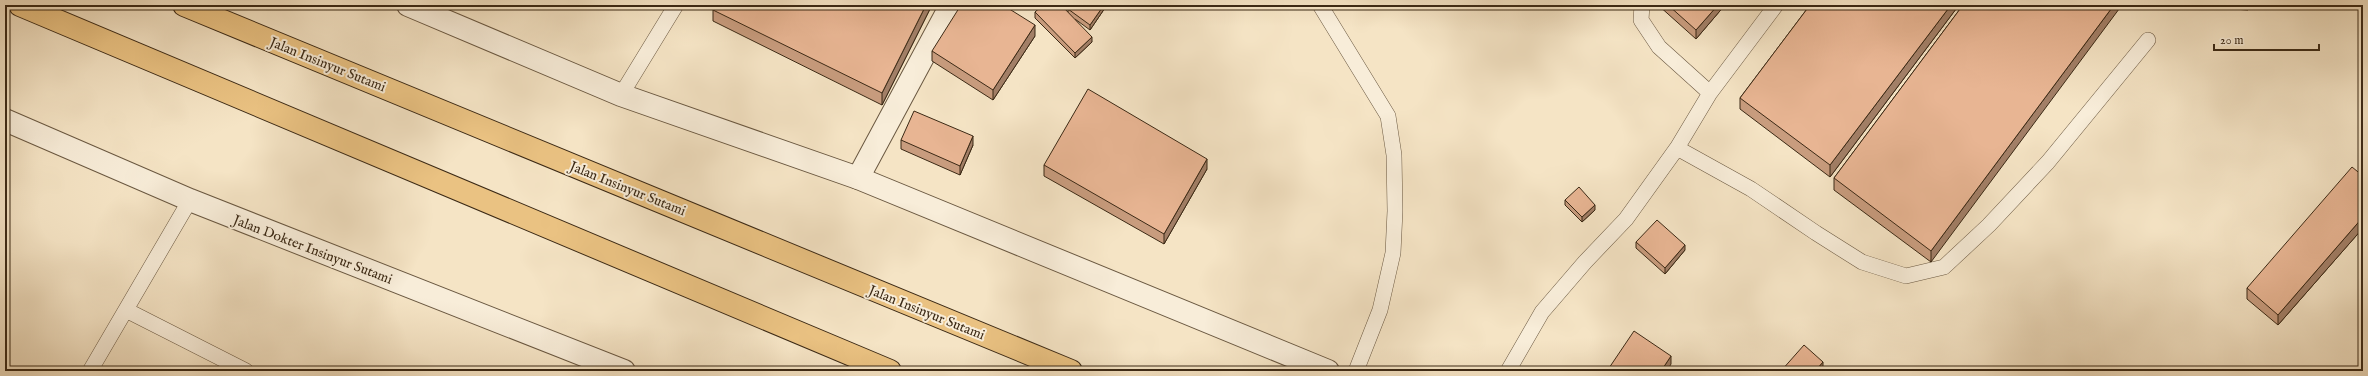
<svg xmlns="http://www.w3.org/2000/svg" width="2368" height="376" viewBox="0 0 2368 376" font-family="'IM FELL English',serif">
<rect width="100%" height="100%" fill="#f5e4c5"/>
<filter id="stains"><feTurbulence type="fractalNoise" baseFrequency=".005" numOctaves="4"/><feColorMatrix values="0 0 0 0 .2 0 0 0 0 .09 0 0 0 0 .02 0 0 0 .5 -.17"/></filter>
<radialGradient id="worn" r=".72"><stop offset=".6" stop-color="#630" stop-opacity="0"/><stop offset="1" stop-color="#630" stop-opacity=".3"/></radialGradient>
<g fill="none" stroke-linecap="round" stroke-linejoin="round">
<!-- service casing -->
<g stroke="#6a5841" stroke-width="16">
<path id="service" d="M1320,5L1388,116L1394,155L1395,211L1393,253L1380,310L1356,371
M1642,5L1641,20L1659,47L1710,93
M621,95L676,5
M1677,148L1751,189L1816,233L1862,262L1906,276L1944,267L1989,225L2048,162L2148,40
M126,310L246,371
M90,371L190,200
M1508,371L1542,312L1585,262L1626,219L1677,148L1710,93L1776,5"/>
</g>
<!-- minor casing -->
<g stroke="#6a5841" stroke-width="24">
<path id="minor" d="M858,178L951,5"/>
</g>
<!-- tertiary casing -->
<g stroke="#6a5841" stroke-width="24">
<path id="tertiary" d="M408,5L621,95L858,178L1328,371
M5,120L190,200L624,371"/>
</g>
<!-- motorway casing -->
<g stroke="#3b2915" stroke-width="24">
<path id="motorway" d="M20,5L890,371
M184,5L1071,371"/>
</g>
<!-- service -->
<use href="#service" stroke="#f8edd9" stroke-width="15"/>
<!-- minor -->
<use href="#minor" stroke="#f8edd9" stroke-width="22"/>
<!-- tertiary -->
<use href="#tertiary" stroke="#f8edd9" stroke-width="22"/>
<!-- motorway -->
<use href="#motorway" stroke="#eac282" stroke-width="22"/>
</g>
<!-- wall -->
<path fill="#c89c7e" stroke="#3b2915" d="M716,5H932L882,105L713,21V10Z
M1071,5H1107L1090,30L1075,19L1092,42L1075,58L1035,18V12H1068V9Z
M1658,5H1725L1696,39Z
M1810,5H1959L1830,177L1740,109V98Z
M1963,5L1931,262L1834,190V178Z
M2204,5H2248V10L2204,7Z
M1035,36L993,100L932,61V51Z
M901,140L973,145L960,175L901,149Z
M1044,165L1207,169L1164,244L1044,176Z
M2363,176V228L2278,325L2247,299V288Z
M1565,200L1595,210L1582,222L1565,205Z
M1636,242L1685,250L1665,274L1636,248Z"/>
<!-- shaded-wall -->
<path fill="#a27f67" stroke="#3b2915" d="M926,5H932L882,105V93Z
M1104,5H1107L1090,30V25Z
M1718,5H1725L1696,39V30Z
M1951,5H1959L1830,177V165Z
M2114,5H2122L1931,262V251Z
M1035,25V36L993,100V90Z
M1092,37V42L1075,58V53Z
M973,136V145L960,175V166Z
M1207,159V169L1164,244V234Z
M1595,205V210L1582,222V217Z
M2363,217V228L2278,325V315Z
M1685,245V250L1665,274V268Z
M1671,356V364L1667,371H1661Z
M1823,362V367L1819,371H1815Z"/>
<!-- building -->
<path fill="#e8b593" stroke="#3b2915" d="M716,5H926L882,93L713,10Z
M961,5H1003L1035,25L993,90L932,51Z
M1043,5H1061L1092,37L1075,53L1035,12Z
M1071,5H1104L1090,25L1068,9Z
M1668,5H1718L1696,30Z
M1810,5H1951L1830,165L1740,98Z
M1963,5H2114L1931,251L1834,178Z
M1088,89L1207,159L1164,234L1044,165Z
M914,111L973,136L960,166L901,140Z
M2352,167L2363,176V217L2278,315L2247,288Z
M1579,187L1595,205L1582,217L1565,200Z
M1657,220L1685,245L1665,268L1636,242Z
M1634,331L1671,356L1661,371H1607Z
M1804,345L1823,362L1815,371H1781Z"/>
<g text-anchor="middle" stroke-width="4" stroke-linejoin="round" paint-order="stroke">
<!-- street labels -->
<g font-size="14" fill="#3b2915" stroke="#f8edd9">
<text transform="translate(328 64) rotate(22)" y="5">Jalan Insinyur Sutami</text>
<text transform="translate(628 188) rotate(22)" y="5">Jalan Insinyur Sutami</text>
<text transform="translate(313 249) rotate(21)" y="5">Jalan Dokter Insinyur Sutami</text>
<text transform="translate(927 312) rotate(22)" y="5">Jalan Insinyur Sutami</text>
</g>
</g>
<!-- margin -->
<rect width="2368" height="376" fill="none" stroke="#f5e4c5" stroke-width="20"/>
<rect x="6" y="6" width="2356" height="364" fill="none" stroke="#3b2915" stroke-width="2"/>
<rect x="10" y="10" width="2348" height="356" fill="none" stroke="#3b2915"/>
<!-- scale -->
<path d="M2214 44v6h105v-6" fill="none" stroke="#3b2915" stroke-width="2"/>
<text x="2220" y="44" font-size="12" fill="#3b2915" stroke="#f8edd9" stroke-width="3" paint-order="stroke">20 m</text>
<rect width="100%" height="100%" filter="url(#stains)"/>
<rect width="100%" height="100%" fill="url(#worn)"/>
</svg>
